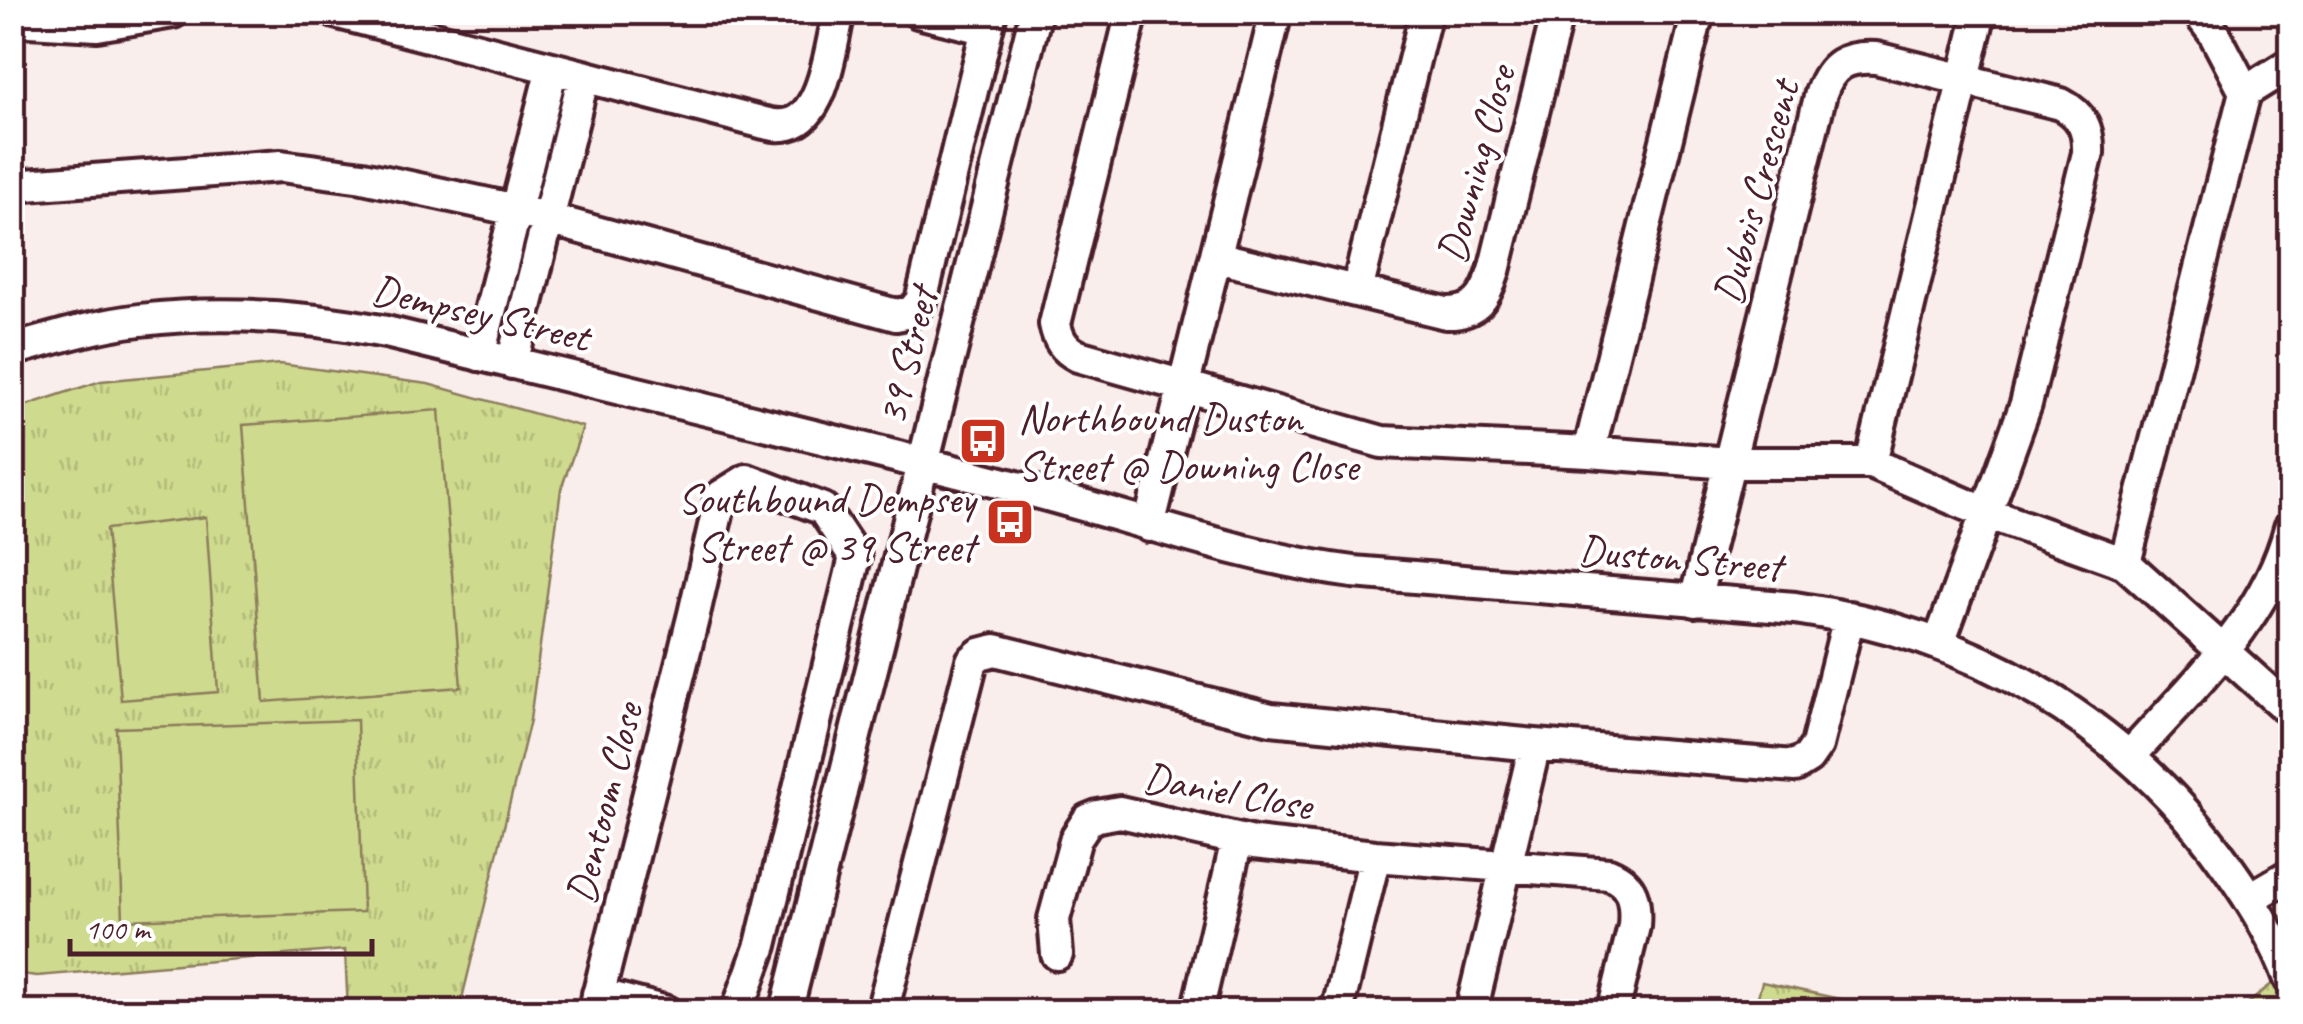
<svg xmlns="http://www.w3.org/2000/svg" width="2303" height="1024" viewBox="0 0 2303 1024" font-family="Caveat,sans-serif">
<defs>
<pattern id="grass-tufts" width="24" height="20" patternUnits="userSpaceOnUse" patternTransform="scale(2.5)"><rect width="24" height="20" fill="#ceda8d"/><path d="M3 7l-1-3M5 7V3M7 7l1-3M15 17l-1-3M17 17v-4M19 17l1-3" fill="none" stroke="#b2bb7a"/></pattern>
</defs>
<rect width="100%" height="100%" fill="#f9eeec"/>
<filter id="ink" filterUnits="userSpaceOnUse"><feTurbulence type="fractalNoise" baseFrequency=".01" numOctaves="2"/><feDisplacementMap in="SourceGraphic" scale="20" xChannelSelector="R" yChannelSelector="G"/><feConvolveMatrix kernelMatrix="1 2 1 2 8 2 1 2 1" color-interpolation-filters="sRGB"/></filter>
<g filter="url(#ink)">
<!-- grass -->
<path fill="url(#grass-tufts)" stroke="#8c7c5c" stroke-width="2.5" d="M280,364L428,384L583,427L561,489L530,720L459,1011H348L345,950L37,976L13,973L12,410L101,381Z
M2287,971L2290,982V1011L2238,1012Z
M1762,982L1894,1011H1754Z"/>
<!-- garden -->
<path fill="#ceda8d" stroke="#8c7c5c" stroke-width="2.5" d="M439,410L461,687L264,702L243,425Z
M206,517L218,692L121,700L106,529Z
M357,720L363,912L123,920L116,728Z"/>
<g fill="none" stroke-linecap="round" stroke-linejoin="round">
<!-- minor casing -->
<g stroke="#4a1f2b" stroke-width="38">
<path id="minor" d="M335,12L757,121C768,124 778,127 789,124C825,115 831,44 839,12
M918,12L987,29
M1132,12L1055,324C1058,340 1064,349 1078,356L1382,442L1589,452L1729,463H1871L1986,513L2125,563
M2198,12L2214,33L2245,92
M12,20L97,25L173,12
M2290,64L2245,92L2125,563L2290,711
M12,186L281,166L363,177L516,210L896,315L912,312L921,301L991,12
M1216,257L1446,313C1476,314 1486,297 1494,271L1555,23V12
M1357,291L1426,12
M12,350C54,338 97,325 140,320C223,310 305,316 386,332C603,385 820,436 1036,492C1142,520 1244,558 1353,572L1795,608C1971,633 2124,720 2227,866C2252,901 2276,940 2290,979
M479,355L552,68
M512,363L584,76
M1589,452L1698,12
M1871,463L1980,12
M1149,526L1276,12
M1695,601L1821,93C1831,65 1845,56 1876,58L2061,104C2082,115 2089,129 2088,153L2026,404L1939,643
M2130,756C2192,686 2266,620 2290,528
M2249,899L2290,875
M1057,954L1054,919L1076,838L1088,820L1098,816L1120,812L1254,843L1375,856L1609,874C1633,884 1636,901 1634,926L1613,1012
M598,994L667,1012
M594,1012L694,614L721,496L747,480L823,509L855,557L761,945L737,1012
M786,1012L1036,12
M882,1012L972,661L980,654L995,650L1271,719L1535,745L1795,766L1808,758L1817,745L1849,617
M1197,1012L1237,840
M1337,1012L1375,856
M1471,1012L1535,745"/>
</g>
<!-- minor -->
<use href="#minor" stroke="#fff" stroke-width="30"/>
</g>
</g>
<!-- icons -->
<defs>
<g id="bus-square" transform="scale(2.5)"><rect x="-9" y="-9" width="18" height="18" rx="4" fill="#c8321e" stroke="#fff"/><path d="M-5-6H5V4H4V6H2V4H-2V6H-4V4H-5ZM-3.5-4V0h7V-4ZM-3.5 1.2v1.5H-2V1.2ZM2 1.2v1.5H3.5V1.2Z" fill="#fff"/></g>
</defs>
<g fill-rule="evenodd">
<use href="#bus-square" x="983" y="441"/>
<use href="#bus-square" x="1010" y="522"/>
</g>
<g text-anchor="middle" stroke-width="8" stroke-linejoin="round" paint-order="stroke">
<!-- street labels -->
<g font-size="42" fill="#4a1f2b" stroke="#fff">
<text transform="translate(1475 164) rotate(-75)" y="15">Downing Close</text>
<text transform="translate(1755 192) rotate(-75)" y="15">Dubois Crescent</text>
<text transform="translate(481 312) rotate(13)" y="15">Dempsey Street</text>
<text transform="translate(906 356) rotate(-76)" y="15">39 Street</text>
<text transform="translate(1680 557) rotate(5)" y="15">Duston Street</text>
<text transform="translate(1228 790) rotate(10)" y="15">Daniel Close</text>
<text transform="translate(603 803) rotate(-76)" y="15">Dentoom Close</text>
</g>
<!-- poi labels -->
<g font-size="42" fill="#4a1f2b" stroke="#fff" text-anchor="start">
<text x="1018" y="432">Northbound Duston<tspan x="1018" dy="48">Street @ Downing Close</tspan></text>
<text x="975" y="513" text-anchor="end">Southbound Dempsey<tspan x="975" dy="48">Street @ 39 Street</tspan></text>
</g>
</g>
<!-- margin -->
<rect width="2303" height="1024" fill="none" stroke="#fff" stroke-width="50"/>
<rect x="25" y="25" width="2253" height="974" fill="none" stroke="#4a1f2b" stroke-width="4" filter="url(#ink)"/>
<!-- scale -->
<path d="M70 939v15h302v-15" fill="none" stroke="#4a1f2b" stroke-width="5"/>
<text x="85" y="939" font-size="30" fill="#4a1f2b" stroke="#ffffff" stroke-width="8" paint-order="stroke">100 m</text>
</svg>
